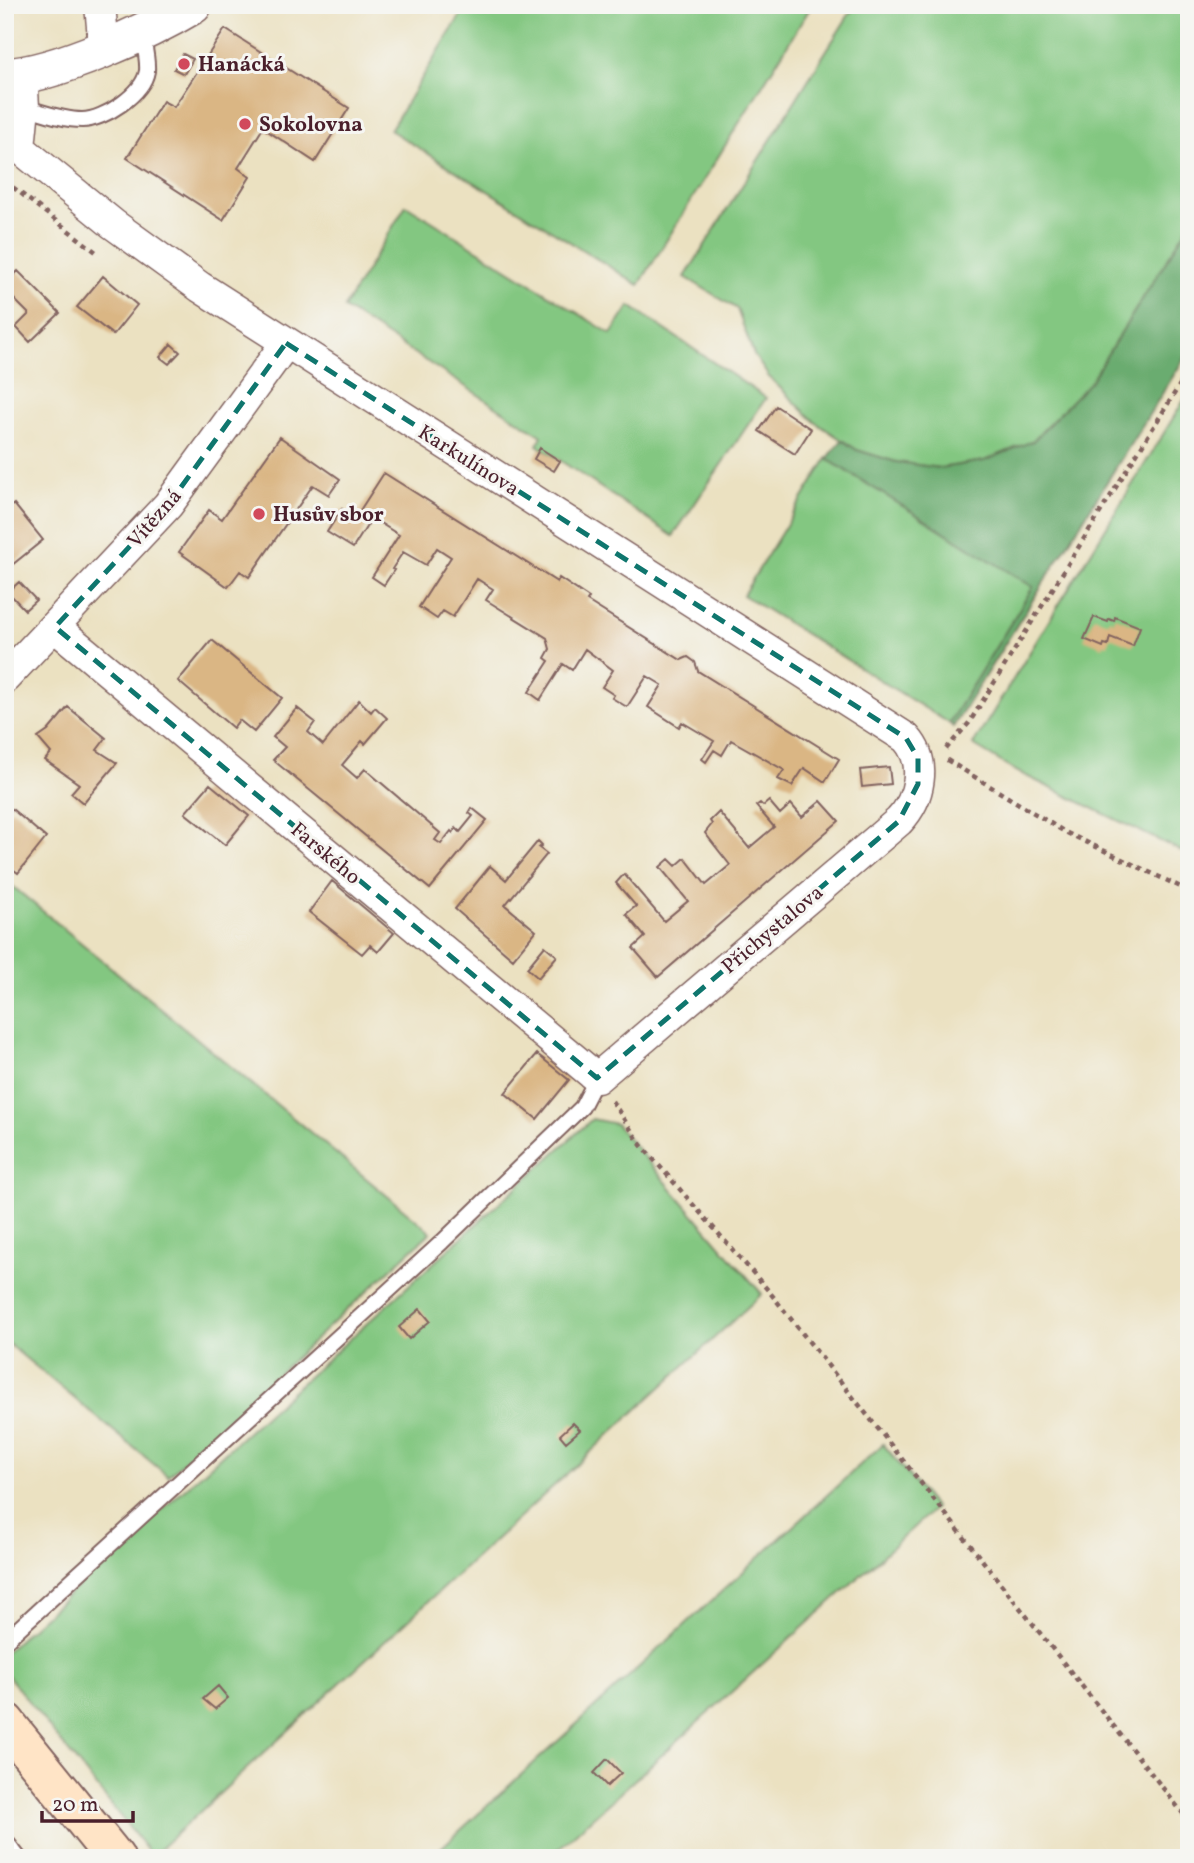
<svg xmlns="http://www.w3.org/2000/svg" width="1194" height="1863" viewBox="0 0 1194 1863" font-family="Vollkorn,serif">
<rect width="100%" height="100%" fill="#f6f6f2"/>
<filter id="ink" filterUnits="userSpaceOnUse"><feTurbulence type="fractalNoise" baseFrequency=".0143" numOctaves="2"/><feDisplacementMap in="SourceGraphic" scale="14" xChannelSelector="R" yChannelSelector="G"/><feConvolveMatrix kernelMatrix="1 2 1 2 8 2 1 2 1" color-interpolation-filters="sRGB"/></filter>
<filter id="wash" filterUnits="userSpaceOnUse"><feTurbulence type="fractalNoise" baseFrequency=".00686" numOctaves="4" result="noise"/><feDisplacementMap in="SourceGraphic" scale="28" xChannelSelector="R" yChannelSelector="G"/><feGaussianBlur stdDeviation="1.57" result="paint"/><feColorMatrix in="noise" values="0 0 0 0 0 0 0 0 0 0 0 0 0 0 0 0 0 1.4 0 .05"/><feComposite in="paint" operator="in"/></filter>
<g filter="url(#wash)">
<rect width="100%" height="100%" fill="#ebe1c1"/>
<!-- green -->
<path fill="#83c781" stroke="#667356" stroke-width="2" d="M467,5H812L639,285L390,130Z
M855,5H1189V225L1090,382L1033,441L984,461L940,468L896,462L857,450L815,422L769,377L754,355L737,309L685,277Z
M406,205L611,334L630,306L766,398L673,536L537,445L542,436L344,308Z
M1189,392V855L1018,772L973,745Z
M827,459L1034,587L949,723L743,595Z
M5,880L431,1232L168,1476L5,1341Z
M592,1119L616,1124L762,1294L152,1856L5,1672V1652Z
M883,1444L935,1508L548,1858H430Z"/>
<!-- forest -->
<path fill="#6aac6f" stroke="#5a664d" stroke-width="2" d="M1189,225V351L953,727L949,723L1033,587L827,459L842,440L857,450L896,462L940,468L984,461L1033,441L1090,382Z"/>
<g id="blocks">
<!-- building -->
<path fill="#dab684" d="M225,29L349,108L315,162L263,128L238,168L250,177L223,220L127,158L163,101L174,107Z
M183,54L193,59L184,74L174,69Z
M18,271L60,313L30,342L16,327L29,314L5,290V284Z
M103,276L137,305L113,335L77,307Z
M171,344L180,352L169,364L160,357Z
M776,406L811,429L795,454L759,431Z
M280,437L340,479L329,495L313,485L249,577L240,571L228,587L179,552L209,510L222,519Z
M540,448L560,461L554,471L534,459Z
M384,473L557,582L559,578L589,598L587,601L681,660L688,657L695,662L698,671L839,759L825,782L804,768L792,786L778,779L784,770L731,740L722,755L714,750L706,762L702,759L714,741L682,722L679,727L648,707L662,685L647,676L627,707L612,698L614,695L602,687L613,670L585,649L572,670L563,664L540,700L529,692L549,661L545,658L550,649L547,638L486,600L493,589L477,579L453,617L443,611L437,619L419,607L451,557L437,548L426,565L403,552L392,569L394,570L384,585L372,577L399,535L372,518L353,548L327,532L342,509L355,518Z
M14,504L43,540L7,569L5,566V511Z
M19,582L36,600L25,610L8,592Z
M1094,617L1108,622L1109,619L1114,621L1115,617L1140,627L1133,646L1110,637L1108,645L1104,644L1103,647L1084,639Z
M212,640L282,698L254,732L239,720L233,728L178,681Z
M359,700L371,712L375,707L387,718L365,744L362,741L342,765L357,778L365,769L440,833L435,840L441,844L451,831L453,833L456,828L460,832L473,816L469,813L472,808L487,820L430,889L273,760L285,747L273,737L297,708L315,722L308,732L323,745Z
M68,707L106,738L97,750L117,763L83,803L71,793L79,784L45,760L51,753L38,738L48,731Z
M889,767L891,784L862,787L860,770Z
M210,784L249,816L225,845L185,813Z
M769,801L780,814L791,804L802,817L821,801L839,821L658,977L633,948L645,937L626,914L636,906L616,883L624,874L664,921L688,901L660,867L669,859L676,866L685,858L706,885L730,865L705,833L712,824L710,821L719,812L749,848L774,827L756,806L760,803L763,806Z
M12,809L46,838L18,873L5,863V817Z
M538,841L542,845L539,848L547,854L505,905L536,931L513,959L455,909L490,866L506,880Z
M332,881L394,933L378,952L370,945L362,954L309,912Z
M545,946L557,956L538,978L527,968Z
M537,1054L569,1080L537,1119L505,1093Z
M420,1309L430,1321L409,1339L399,1327Z
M573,1423L580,1430L566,1442L560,1435Z
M218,1686L228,1698L215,1709L203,1699Z
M607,1759L621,1773L607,1786L594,1773Z"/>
</g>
</g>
<g filter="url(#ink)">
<use href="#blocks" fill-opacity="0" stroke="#826360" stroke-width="2"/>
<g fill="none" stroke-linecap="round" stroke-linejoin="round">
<!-- service casing -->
<g stroke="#826360" stroke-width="18">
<path id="service" d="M24,107C42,112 63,120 82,120C104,120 143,94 147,71C148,58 144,45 142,33
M5,1641L442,1242L582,1107L597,1078
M5,1840L19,1858"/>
</g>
<!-- minor casing -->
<g stroke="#826360" stroke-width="33">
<path id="minor" d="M100,5L104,48
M5,136L113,224L200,287L906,738C928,762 920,799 899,821L597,1078L55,627
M20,148L24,107L22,74
M5,678L168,505L286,343"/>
</g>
<!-- tertiary casing -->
<g stroke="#826360" stroke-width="40">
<path id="tertiary" d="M5,77C57,74 148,32 193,5"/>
</g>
<!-- secondary casing -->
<g stroke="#826360" stroke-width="42">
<path id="secondary" d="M5,1722L115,1858"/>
</g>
<!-- path -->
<path stroke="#826360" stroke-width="4.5" stroke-dasharray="5 5" stroke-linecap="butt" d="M5,181L96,252
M946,749L969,723L1189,370
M947,760L1065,832L1189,891
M612,1101L641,1145L768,1290L1189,1821"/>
<!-- service -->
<use href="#service" stroke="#fff" stroke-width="14"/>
<!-- minor -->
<use href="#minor" stroke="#fff" stroke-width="30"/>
<!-- tertiary -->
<use href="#tertiary" stroke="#fff" stroke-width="37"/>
<!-- secondary -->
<use href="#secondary" stroke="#ffe4c6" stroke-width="38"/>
</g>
</g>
<!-- marked area -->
<path fill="none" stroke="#0f766e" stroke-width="5" stroke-dasharray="14 9" stroke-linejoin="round" d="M286,343L906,738L918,758V784L899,821L597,1078L55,627L168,505Z"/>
<!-- markers -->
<g fill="#d1495b" stroke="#f6f6f2" stroke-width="2.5">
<circle cx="184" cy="64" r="7"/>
<circle cx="245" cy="124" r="7"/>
<circle cx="259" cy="514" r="7"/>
</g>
<g text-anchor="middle" stroke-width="6" stroke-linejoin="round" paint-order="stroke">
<!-- poi labels -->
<g font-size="21" font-weight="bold" fill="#4a1f2b" stroke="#f6f6f2" text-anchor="start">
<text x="198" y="71">Hanácká</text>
<text x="259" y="131">Sokolovna</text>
<text x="273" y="521">Husův sbor</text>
</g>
<!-- street labels -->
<g font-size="21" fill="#4a1f2b" stroke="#f6f6f2">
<text transform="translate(469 460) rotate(32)" y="7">Karkulínova</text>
<text transform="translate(154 518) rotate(-49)" y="7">Vítězná</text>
<text transform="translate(326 853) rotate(40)" y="7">Farského</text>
<text transform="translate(772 929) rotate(-40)" y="7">Přichystalova</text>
</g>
</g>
<!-- margin -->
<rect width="1194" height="1863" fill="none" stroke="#f6f6f2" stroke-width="28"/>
<!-- scale -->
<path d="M42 1811v10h91v-10" fill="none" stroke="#4a1f2b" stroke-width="3.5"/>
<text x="52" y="1811" font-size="21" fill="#4a1f2b" stroke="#f6f6f2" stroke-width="5" paint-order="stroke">20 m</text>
</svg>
